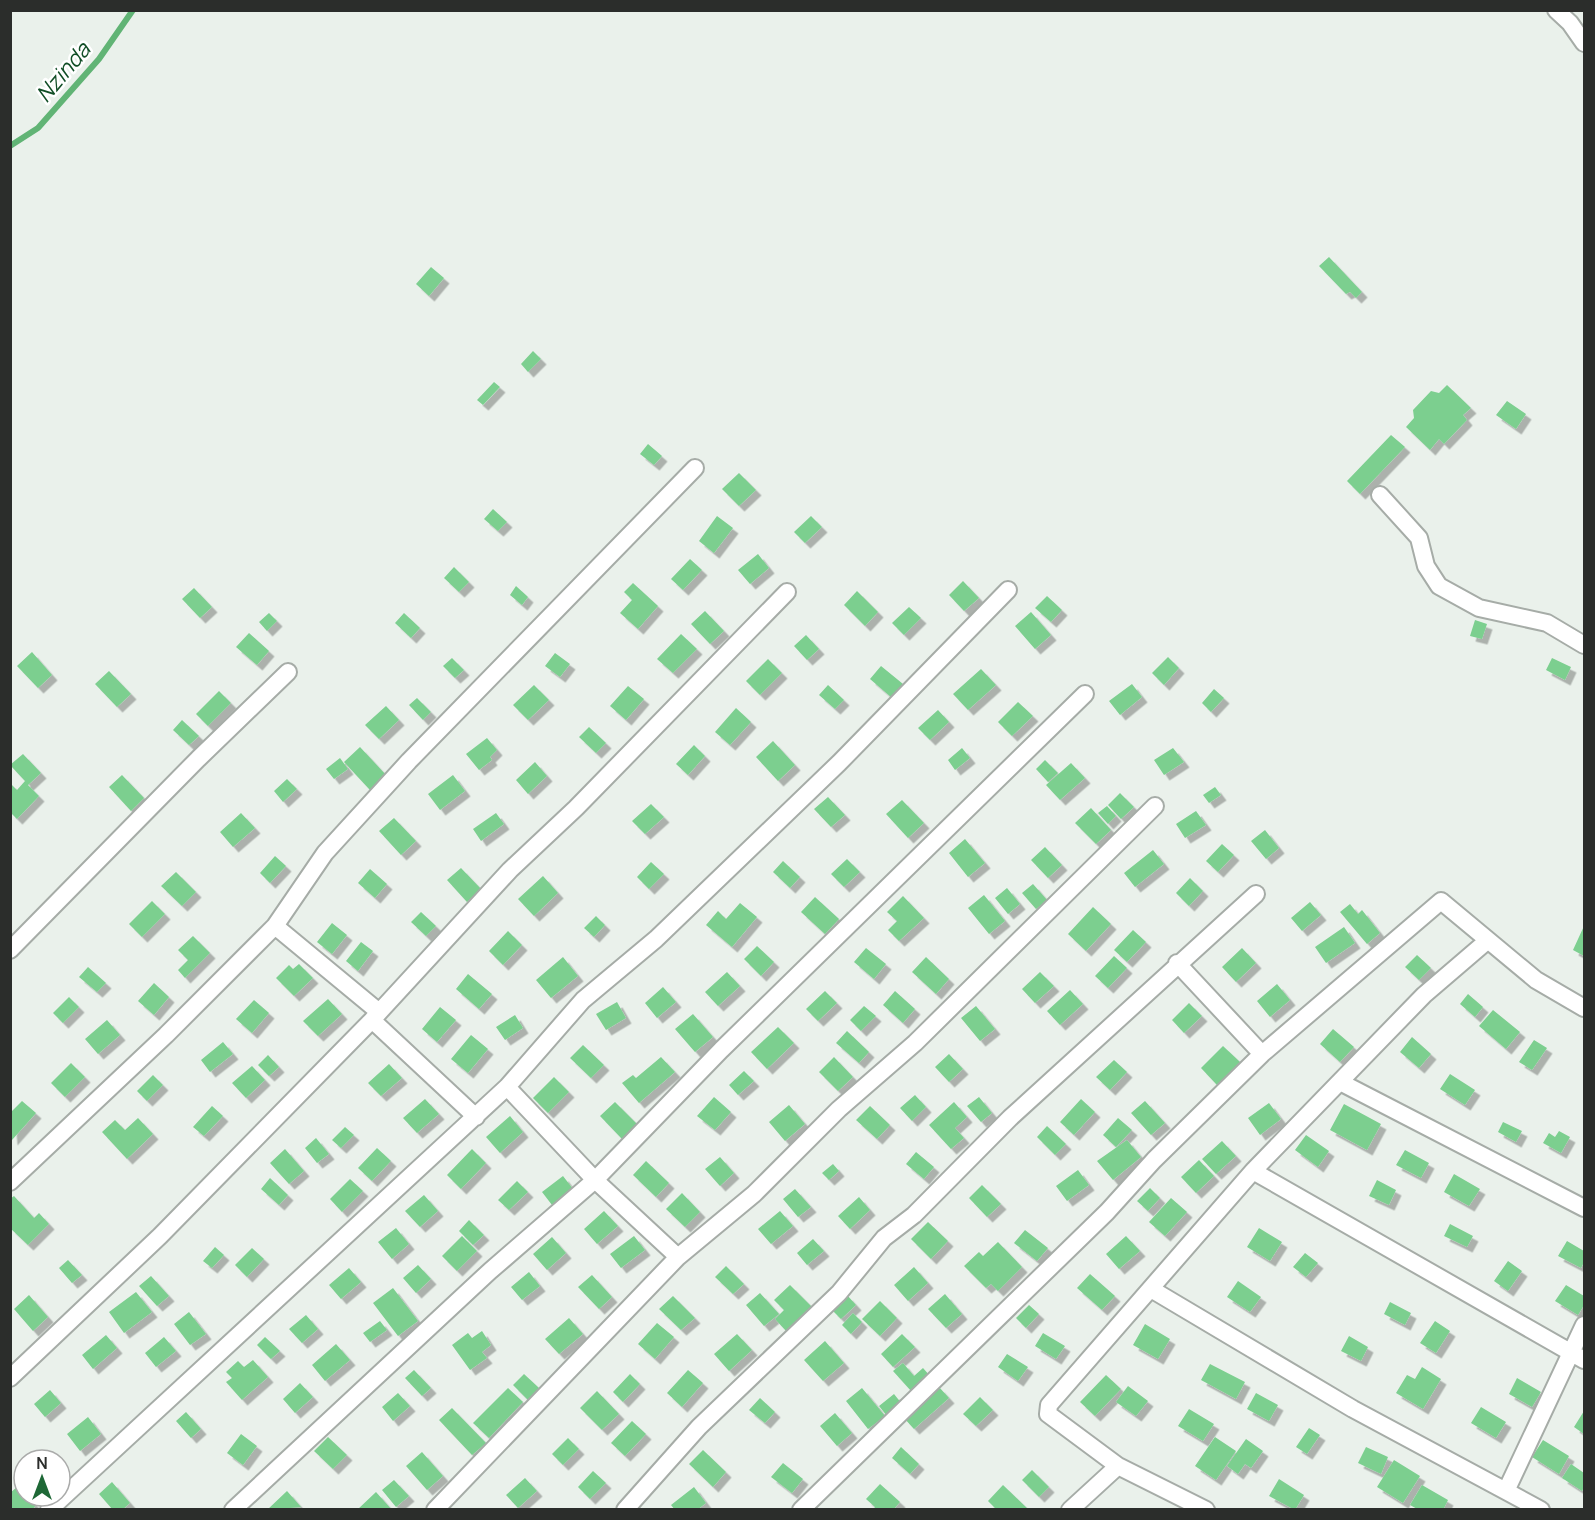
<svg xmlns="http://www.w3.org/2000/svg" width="1595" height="1520" viewBox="0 0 1595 1520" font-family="Manrope,sans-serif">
<defs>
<filter id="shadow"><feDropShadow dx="5.5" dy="5.5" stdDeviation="0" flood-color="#0004"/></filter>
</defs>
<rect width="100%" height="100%" fill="#eaf1eb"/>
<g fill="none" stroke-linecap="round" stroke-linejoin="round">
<!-- stream -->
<path stroke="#61b475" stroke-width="6" d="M10,146L38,128L99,59L133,10"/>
</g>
<!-- building -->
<path fill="#7ccf8f" filter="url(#shadow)" d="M1329,257L1362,292L1356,298L1350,292L1346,294L1319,266Z
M431,267L444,278L429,296L416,284Z
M533,351L541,359L528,372L521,364Z
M494,382L500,387L483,405L477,400Z
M1447,385L1471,408L1463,415L1467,420L1444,444L1439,439L1430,450L1406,427L1414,418L1413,410L1431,391L1439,393Z
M1507,401L1526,414L1516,429L1496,415Z
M1391,435L1405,447L1360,494L1347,481Z
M648,444L662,456L654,465L640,454Z
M739,473L756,490L739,506L722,489Z
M493,509L507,522L498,531L484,519Z
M717,516L733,528L714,553L699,541Z
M811,516L822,527L805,543L794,532Z
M758,554L769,568L750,584L738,570Z
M690,559L702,570L683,590L671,579Z
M454,567L469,582L459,592L444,578Z
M963,581L979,598L964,611L949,595Z
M633,583L658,606L638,629L620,613L632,600L624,592Z
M516,586L528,597L522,605L510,595Z
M194,588L212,607L200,618L182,599Z
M857,591L878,612L865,626L844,605Z
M1047,596L1062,610L1051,622L1035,608Z
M909,607L921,618L904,635L892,623Z
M705,611L724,631L710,644L691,624Z
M1031,612L1051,635L1035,649L1015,626Z
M269,613L277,621L267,631L259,622Z
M404,613L420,628L411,638L395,623Z
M1475,620L1487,624L1482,639L1470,636Z
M249,633L269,651L257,665L236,647Z
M681,634L697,649L673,673L657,659Z
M806,635L819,649L807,660L794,646Z
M32,652L52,675L38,688L17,666Z
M555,653L570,664L560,677L545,666Z
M1168,657L1179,668L1164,685L1152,673Z
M452,658L464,670L455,678L443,666Z
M1552,658L1571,667L1565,680L1546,670Z
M768,659L782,673L760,695L746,681Z
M881,666L903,684L891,697L870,679Z
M981,669L996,685L968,710L953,694Z
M109,671L131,694L117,707L95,684Z
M1132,684L1142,697L1120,715L1109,701Z
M534,685L549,700L528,720L513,705Z
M828,685L844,700L835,709L819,695Z
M628,686L644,699L626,720L610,706Z
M1214,689L1224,698L1211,712L1202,703Z
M219,691L231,703L208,726L196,714Z
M417,698L431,712L423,720L409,705Z
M1018,702L1033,716L1012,736L998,722Z
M386,706L399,720L379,739L365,725Z
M736,708L751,722L730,745L715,732Z
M938,710L949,722L930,740L918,728Z
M182,720L199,736L189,745L173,730Z
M589,727L606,743L596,753L579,737Z
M487,738L497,750L490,757L492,760L479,770L466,754Z
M773,741L795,765L778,781L756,757Z
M694,745L705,756L688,775L676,764Z
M360,747L386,775L370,790L344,762Z
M962,748L970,758L955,770L948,760Z
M1173,748L1184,762L1164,775L1154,760Z
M23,754L41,773L28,785L39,796L17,819L10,812V783L17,790L25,781L10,765Z
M340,758L348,769L334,779L326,769Z
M1045,760L1058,773L1048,782L1036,769Z
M535,762L547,776L528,794L516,780Z
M1071,763L1085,778L1060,800L1046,785Z
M122,775L144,798L131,811L109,787Z
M453,775L465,791L440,810L428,794Z
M287,779L297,789L283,802L274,791Z
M1215,787L1221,795L1209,803L1203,795Z
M1120,793L1134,807L1121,819L1108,805Z
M828,797L845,815L831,827L814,809Z
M902,800L924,823L908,838L886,814Z
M651,804L664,817L645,834L632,821Z
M1107,806L1116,816L1108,824L1098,813Z
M1091,808L1111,830L1096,844L1075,823Z
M1196,811L1206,825L1185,838L1176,824Z
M241,813L255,828L233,847L220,832Z
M496,813L504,824L481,841L473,829Z
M394,818L416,841L401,855L379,831Z
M1265,830L1279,848L1266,859L1251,841Z
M965,839L985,863L968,877L949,853Z
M1222,844L1234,855L1218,872L1206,861Z
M1045,847L1062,865L1048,878L1031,860Z
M1153,850L1164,864L1135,887L1124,873Z
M275,856L286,866L270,883L260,873Z
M847,859L860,872L844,887L831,874Z
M783,861L800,877L790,888L773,872Z
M651,862L664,874L649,889L637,877Z
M461,868L481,889L467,902L447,880Z
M370,869L387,884L375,898L358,883Z
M176,872L196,892L182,906L161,886Z
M543,876L558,893L534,916L518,899Z
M1190,878L1203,891L1189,906L1176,893Z
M1033,884L1047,900L1036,909L1022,893Z
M1007,888L1020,904L1008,914L995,898Z
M984,895L1005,921L989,934L968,908Z
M903,896L924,918L899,941L888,930L897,921L887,912Z
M815,897L839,919L825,934L801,912Z
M152,901L165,914L142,937L129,924Z
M1310,902L1321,915L1302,931L1291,918Z
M740,903L757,917L732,947L706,925L718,911L726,919Z
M1350,904L1358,914L1362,910L1380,933L1367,944L1340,912Z
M1093,907L1111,924L1086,951L1068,934Z
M421,912L436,926L426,936L411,922Z
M596,916L605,925L594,937L584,928Z
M332,923L347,935L332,954L317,942Z
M1584,926V956L1573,950Z
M1344,927L1355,943L1326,963L1315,947Z
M1133,930L1146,942L1127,962L1114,950Z
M508,931L522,945L503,965L489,951Z
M193,936L210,953L185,978L178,970L188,960L178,950Z
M361,942L373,951L358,971L346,961Z
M757,946L774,962L761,976L744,959Z
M866,948L886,964L874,979L854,962Z
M1242,948L1256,963L1236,982L1222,967Z
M1417,955L1431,968L1419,980L1405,967Z
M1114,956L1127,968L1108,988L1095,976Z
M563,957L578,976L551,998L536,980Z
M926,957L949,979L936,994L912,972Z
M299,964L313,978L294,996L276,978L289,965L293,969Z
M88,967L106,983L97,992L79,977Z
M727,972L740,986L718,1006L705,992Z
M1040,972L1054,986L1035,1003L1022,989Z
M468,974L492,994L479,1009L456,989Z
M154,983L169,997L154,1015L138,1001Z
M1277,984L1290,1000L1270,1017L1257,1001Z
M663,987L676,1002L657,1018L645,1003Z
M1070,990L1083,1004L1060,1025L1047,1011Z
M825,991L837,1003L818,1021L806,1009Z
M895,991L915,1009L903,1023L883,1005Z
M1468,994L1483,1007L1475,1017L1460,1004Z
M69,997L79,1007L63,1023L53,1013Z
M328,999L342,1014L318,1036L303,1021Z
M254,1000L269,1013L252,1033L236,1019Z
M617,1002L626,1018L606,1030L596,1014Z
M1189,1003L1202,1016L1184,1033L1172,1020Z
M864,1006L876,1016L861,1031L850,1020Z
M976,1006L995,1029L980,1041L961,1018Z
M440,1007L456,1020L437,1042L422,1029Z
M1493,1010L1520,1032L1506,1049L1479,1026Z
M693,1014L713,1037L695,1052L675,1029Z
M515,1015L523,1028L505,1040L496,1027Z
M107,1020L120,1035L98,1054L85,1039Z
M778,1027L794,1043L767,1069L751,1052Z
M1333,1029L1354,1047L1340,1062L1320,1044Z
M847,1031L869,1052L859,1063L836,1043Z
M471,1035L488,1049L468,1073L451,1059Z
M1412,1037L1431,1054L1419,1068L1400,1052Z
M1534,1040L1547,1048L1532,1070L1519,1062Z
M223,1042L233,1054L210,1072L201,1060Z
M583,1045L604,1065L591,1078L570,1058Z
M1223,1046L1240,1062L1217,1085L1201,1068Z
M949,1054L963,1069L949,1082L935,1067Z
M268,1055L279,1067L269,1076L258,1065Z
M661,1057L675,1072L639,1103L622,1083L633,1075L636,1078Z
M834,1057L853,1077L838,1091L819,1072Z
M1114,1060L1127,1072L1110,1090L1096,1077Z
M71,1063L85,1077L65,1097L51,1083Z
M389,1064L402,1078L381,1096L368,1083Z
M252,1066L265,1080L246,1098L232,1083Z
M744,1071L754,1081L738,1095L729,1085Z
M1450,1074L1475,1090L1465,1105L1440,1089Z
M153,1075L163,1085L147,1101L137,1091Z
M554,1077L569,1092L548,1113L533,1098Z
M915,1095L926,1107L912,1121L900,1108Z
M714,1097L731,1112L715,1130L697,1116Z
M979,1097L992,1113L981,1122L967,1106Z
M425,1099L439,1114L417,1133L403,1118Z
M1081,1099L1095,1112L1074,1135L1060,1122Z
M22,1101L36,1113L12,1140L10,1113Z
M1145,1101L1165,1123L1151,1135L1131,1113Z
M615,1102L638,1125L623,1140L600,1116Z
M954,1102L967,1117L955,1128L964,1138L951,1149L929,1125Z
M1269,1103L1281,1119L1260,1135L1248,1118Z
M1344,1104L1381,1124L1367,1150L1330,1130Z
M789,1105L805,1124L785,1141L769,1122Z
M212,1106L223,1116L204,1136L193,1127Z
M870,1106L890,1125L877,1139L856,1120Z
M510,1116L523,1132L500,1153L486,1137Z
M138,1118L153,1134L127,1159L102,1132L115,1120L125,1130Z
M1118,1118L1132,1130L1116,1147L1103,1135Z
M1503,1122L1522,1131L1516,1142L1498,1132Z
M1047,1126L1066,1144L1055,1155L1037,1137Z
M345,1127L354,1135L341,1148L332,1140Z
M1559,1131L1570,1137L1561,1153L1543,1143L1549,1133L1555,1137Z
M1306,1135L1329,1151L1318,1167L1295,1150Z
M316,1138L329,1154L317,1163L305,1148Z
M1127,1140L1141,1157L1113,1180L1097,1161Z
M1222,1141L1236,1156L1216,1174L1202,1159Z
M377,1148L391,1161L372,1181L358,1168Z
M285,1149L304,1171L289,1184L270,1163Z
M472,1149L486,1163L461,1189L447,1175Z
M1405,1150L1429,1163L1421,1178L1396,1165Z
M916,1152L934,1167L924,1179L906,1164Z
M720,1157L734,1173L720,1186L705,1169Z
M1199,1160L1214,1176L1196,1193L1181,1177Z
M646,1161L669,1183L656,1197L633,1175Z
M833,1164L839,1171L829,1180L822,1173Z
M1078,1170L1089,1185L1067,1201L1056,1186Z
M1454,1174L1480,1189L1469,1206L1444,1192Z
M563,1176L573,1189L552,1205L542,1192Z
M270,1178L288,1195L279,1205L261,1189Z
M350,1179L363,1191L342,1212L330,1199Z
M1377,1180L1396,1190L1389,1205L1369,1196Z
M517,1181L528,1192L509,1210L498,1200Z
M982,1185L1001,1204L987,1217L969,1198Z
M1150,1188L1160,1198L1148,1211L1137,1201Z
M795,1189L811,1207L798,1217L783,1199Z
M682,1193L700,1212L685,1227L666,1209Z
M424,1195L438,1211L420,1227L405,1211Z
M14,1196L34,1218L39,1213L49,1224L28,1245L10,1228V1199Z
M859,1197L870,1210L850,1229L838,1216Z
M1171,1198L1187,1212L1165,1236L1149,1222Z
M604,1211L618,1226L597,1244L584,1229Z
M780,1211L793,1226L771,1244L758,1229Z
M469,1220L484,1235L473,1245L459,1231Z
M928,1222L948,1241L931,1259L911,1239Z
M1450,1224L1473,1236L1467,1247L1444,1236Z
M396,1228L409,1244L392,1259L378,1242Z
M1259,1228L1282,1242L1270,1261L1247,1247Z
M1025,1230L1048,1248L1037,1261L1014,1243Z
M462,1236L477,1251L457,1271L442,1256Z
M634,1236L645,1250L621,1268L610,1254Z
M1126,1236L1140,1251L1119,1269L1106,1254Z
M552,1237L566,1253L547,1270L533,1254Z
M813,1239L824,1251L807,1265L797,1253Z
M1567,1241L1584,1251V1262L1581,1268L1558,1256Z
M998,1242L1022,1267L998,1291L991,1284L986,1288L964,1266L979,1252L983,1256Z
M215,1247L224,1255L212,1268L203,1261Z
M252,1248L264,1259L247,1277L235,1265Z
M1305,1253L1318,1263L1306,1277L1293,1267Z
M68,1260L82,1275L72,1283L59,1268Z
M1508,1261L1522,1271L1508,1291L1494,1281Z
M418,1265L431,1279L416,1293L403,1278Z
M726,1266L744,1284L733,1294L715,1277Z
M914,1267L928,1283L908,1301L894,1285Z
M349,1268L361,1282L341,1299L329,1285Z
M529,1272L540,1286L522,1300L511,1287Z
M1090,1274L1115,1296L1102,1310L1077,1288Z
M592,1275L612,1297L599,1309L578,1287Z
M151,1276L169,1296L157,1306L139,1286Z
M1238,1281L1261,1297L1250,1312L1227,1297Z
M790,1285L812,1307L787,1332L775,1319L784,1310L774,1300Z
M1566,1285L1584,1296V1305L1578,1315L1555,1301Z
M393,1288L418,1321L398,1336L373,1303Z
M136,1292L152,1312L124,1333L109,1312Z
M760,1293L779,1314L764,1326L746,1305Z
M945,1294L962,1314L946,1328L928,1309Z
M29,1295L48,1317L33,1331L14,1309Z
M847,1295L856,1305L841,1319L832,1310Z
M673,1296L695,1318L681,1330L659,1309Z
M880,1301L897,1318L880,1336L862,1319Z
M1390,1302L1411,1313L1405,1325L1384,1314Z
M1029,1305L1039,1314L1026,1328L1016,1318Z
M189,1312L206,1334L190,1345L174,1324Z
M853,1313L862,1322L851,1334L842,1325Z
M306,1315L318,1329L302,1343L289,1329Z
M569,1318L583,1334L559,1354L545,1339Z
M380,1321L387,1330L370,1342L363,1333Z
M1435,1321L1450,1331L1436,1353L1420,1343Z
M657,1323L674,1337L655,1359L638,1344Z
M1145,1324L1170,1339L1158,1359L1133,1345Z
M482,1331L491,1345L482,1352L487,1358L470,1370L452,1345L468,1333L472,1338Z
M1043,1333L1065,1346L1056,1359L1035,1346Z
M737,1334L752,1350L729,1371L714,1354Z
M902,1334L915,1347L893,1367L881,1354Z
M106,1335L117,1348L93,1369L82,1355Z
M1349,1336L1368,1347L1361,1361L1341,1351Z
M164,1337L176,1351L156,1367L145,1353Z
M265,1337L280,1351L271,1359L257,1345Z
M825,1341L844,1363L823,1381L804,1360Z
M336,1344L350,1360L325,1381L312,1365Z
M1007,1354L1028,1367L1018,1381L998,1367Z
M253,1360L268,1377L242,1400L226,1382L232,1378L226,1372L238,1361L244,1367Z
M903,1363L914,1376L923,1368L930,1376L912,1392L893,1371Z
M1210,1364L1245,1382L1236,1399L1201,1380Z
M1422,1367L1441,1379L1423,1409L1396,1393L1407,1375L1415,1379Z
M414,1370L431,1388L422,1396L405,1378Z
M688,1370L703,1383L682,1407L667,1393Z
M524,1374L539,1388L528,1400L513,1385Z
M630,1374L640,1384L623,1402L613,1392Z
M1106,1375L1121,1389L1095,1416L1080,1402Z
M1517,1378L1541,1392L1532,1407L1509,1394Z
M300,1383L313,1397L295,1413L283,1399Z
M1128,1386L1148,1401L1136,1416L1116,1402Z
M939,1387L949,1398L914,1429L904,1418Z
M508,1388L523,1402L489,1438L473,1423Z
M862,1388L885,1416L868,1429L846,1401Z
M50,1390L61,1403L45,1417L34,1404Z
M597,1391L619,1414L602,1430L580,1408Z
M398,1393L410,1406L393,1421L382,1407Z
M1256,1393L1278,1405L1269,1421L1247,1409Z
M894,1394L902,1404L887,1416L879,1406Z
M980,1397L993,1410L976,1426L963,1414Z
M760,1398L775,1412L765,1423L749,1410Z
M1481,1407L1506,1422L1496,1438L1471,1423Z
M452,1408L486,1443L472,1455L439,1420Z
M1189,1409L1214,1424L1203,1441L1178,1426Z
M1584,1411V1434L1574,1427Z
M186,1412L201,1429L191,1438L176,1421Z
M835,1413L852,1433L837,1446L820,1426Z
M88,1417L101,1434L80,1451L67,1434Z
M632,1421L646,1434L625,1456L611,1443Z
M1309,1428L1320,1435L1307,1454L1296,1447Z
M241,1434L257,1446L243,1465L227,1453Z
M328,1437L347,1455L333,1469L314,1451Z
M1215,1437L1236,1451L1216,1480L1195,1466Z
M568,1438L579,1449L563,1465L552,1454Z
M1246,1439L1263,1451L1251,1468L1245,1464L1238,1474L1227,1466Z
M1543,1440L1569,1456L1559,1474L1532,1457Z
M901,1447L919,1464L910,1474L892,1458Z
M1366,1447L1388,1457L1381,1474L1358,1463Z
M703,1450L726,1472L713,1487L689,1464Z
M422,1452L443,1476L427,1490L406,1466Z
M1394,1460L1420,1476L1403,1503L1377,1487Z
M783,1463L803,1479L792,1493L771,1477Z
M1571,1464L1584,1473V1487L1582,1491L1562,1478Z
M1032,1470L1049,1487L1039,1497L1022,1480Z
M593,1471L606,1483L590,1499L578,1487Z
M525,1478L537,1491L518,1508L506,1495Z
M1279,1479L1304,1495L1295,1510L1269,1496Z
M394,1480L409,1496L396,1507L382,1490Z
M112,1482L130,1503L122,1510H113L99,1494Z
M880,1484L900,1502L893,1510H873L875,1507L866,1499Z
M1003,1485L1029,1510H997L988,1501Z
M1422,1485L1448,1500L1443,1510H1419L1410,1505Z
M17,1487L36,1505L32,1510H10V1493Z
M694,1487L706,1503L697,1510H675L671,1505Z
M287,1491L301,1507L267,1510Z
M376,1492L392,1510H357Z"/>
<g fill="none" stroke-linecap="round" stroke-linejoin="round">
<!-- street casing -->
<g stroke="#a6aca7" stroke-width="20">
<path id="street" d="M1556,10L1570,23L1584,43
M1380,495L1419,538L1426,566L1439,586L1479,608L1547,623L1584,645
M275,926L379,1012
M10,950L198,759L288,672
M1177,963L1262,1054
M372,1020L476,1117
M1340,1082L1584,1208
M507,1087L595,1180L678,1257
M1253,1171L1584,1360
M10,1182L166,1035L275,926L325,853L409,761L695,468
M1151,1289L1353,1409L1541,1510
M10,1378L160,1236L372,1020L510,870L576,808L787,592
M1506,1491L1584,1325
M49,1510L507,1087L583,1000L656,939L839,763L1008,590
M233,1510L490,1271L595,1180L721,1050L1085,694
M435,1510L678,1257L754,1194L839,1109L915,1043L1155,806
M625,1510L699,1427L839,1293L884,1238L914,1215L1010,1118L1256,894
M801,1510L1107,1212L1154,1160L1262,1054L1441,901L1536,980L1584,1008
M1070,1510L1118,1466
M1206,1510L1118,1466L1048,1414L1049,1405L1253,1171L1424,995L1487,941"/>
</g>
<!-- street -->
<use href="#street" stroke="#fff" stroke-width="16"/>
</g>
<g text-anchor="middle" stroke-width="5" stroke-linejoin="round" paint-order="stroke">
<!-- water labels -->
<g font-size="22" font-style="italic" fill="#114e26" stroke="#fff">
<text transform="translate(63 72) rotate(-50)" y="8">Nzinda</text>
</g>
</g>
<!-- border -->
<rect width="1595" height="1520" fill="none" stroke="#2b2d2b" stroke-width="24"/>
<!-- north arrow -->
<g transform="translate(42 1478)"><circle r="28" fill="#ffffff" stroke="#aaabaa" stroke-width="1.5"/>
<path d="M0-4.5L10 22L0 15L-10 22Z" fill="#1e6836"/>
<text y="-9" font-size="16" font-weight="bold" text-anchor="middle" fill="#2b2d2b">N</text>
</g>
</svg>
